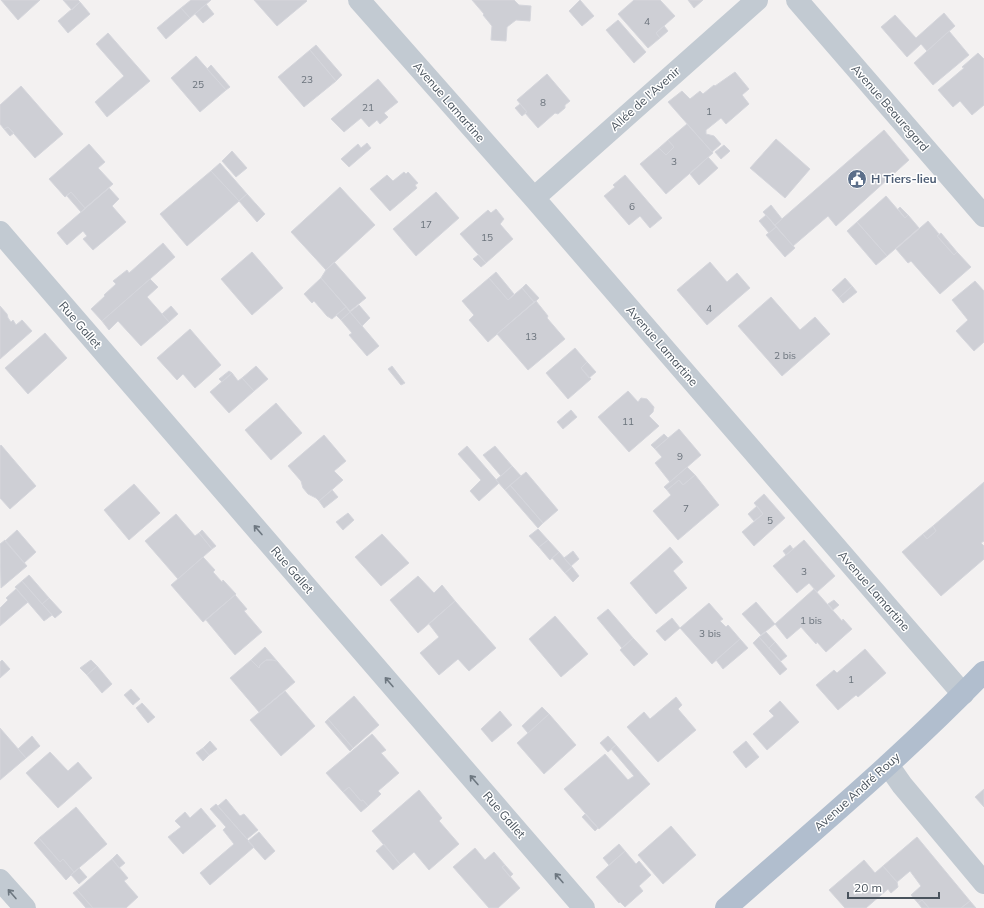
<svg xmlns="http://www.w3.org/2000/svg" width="984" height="908" viewBox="0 0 984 908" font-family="Mulish,sans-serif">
<rect width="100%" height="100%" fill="#f3f1f1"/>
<!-- building -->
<path fill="#cecfd5" stroke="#d5d6dc" d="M1,0H40L18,20Z
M63,0H78L80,2L72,10Z
M191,0H211L190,18L181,8Z
M254,0H306L307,1L277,26Z
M472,0H514L519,5L531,6L530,21L516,20L507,27L506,41L491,40L492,26L483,15L484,14Z
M580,0L594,16L582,26L569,11Z
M634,0H660L675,16L656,33L660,38L648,48L618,14Z
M688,0H703L694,8Z
M80,2L90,14L68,33L58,21Z
M206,4L214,14L203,23L195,14Z
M181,8L190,18L166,39L157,28Z
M944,13L955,26L927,51L921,44L907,57L881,27L895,15L916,38Z
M618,20L646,52L634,63L606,30Z
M664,26L668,31L660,38L656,33Z
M949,31L969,55L933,85L914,63Z
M108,33L150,81L107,117L95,102L124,76L96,44Z
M316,45L342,75L336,81L310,50Z
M310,50L336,81L304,107L278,77Z
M978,53L984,59V105L972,115L960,101L953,107L938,90L964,68L962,67Z
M196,56L226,90L200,112L171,78Z
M211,65L230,87L226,90L207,69Z
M735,72L749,89L742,95L749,104L726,124L721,118L706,130V134L714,136L721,144L712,152L668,102L682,91L690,99L700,91L703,94L714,85L715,86Z
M547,74L570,101L565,105V108L558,114L555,113L538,128L525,113L527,112L517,100Z
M378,79L398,102L384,113L388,117L380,124L377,120L369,127L361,118L344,132L331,119Z
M21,86L63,134L35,158L8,127L4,129L0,124V105Z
M520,104L527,112L522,116L515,108Z
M687,124L713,153L666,194L640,164L659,148L666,155L674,147L668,140Z
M8,127L14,133L10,136L4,129Z
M884,130L909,160L836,226L828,216L793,246L775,225Z
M776,139L810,169L785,198L750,168Z
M668,140L674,147L666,155L659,148Z
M367,143L371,148L349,167L341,159L358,144L361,148Z
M89,144L105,162L98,168L113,184L85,208L71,192L65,197L49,179Z
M724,145L730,151L721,159L715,152Z
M232,151L247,168L236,177L222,161Z
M708,157L718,168L699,185L690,174Z
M220,163L247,194L239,201L211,171Z
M211,171L239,201L187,246L160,214Z
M404,172L406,174L408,172L418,183L415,185L417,188L390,211L370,189L387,175L393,181Z
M625,175L662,218L650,228L640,216L629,225L604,196L615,187L613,185Z
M340,187L375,225L326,270L291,232Z
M109,188L119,199L112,206L126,222L93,250L83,239L87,236L83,231L67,245L57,233Z
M71,192L85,208L81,212L67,196Z
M436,192L459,218L416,256L393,229Z
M247,194L265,214L257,222L239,201Z
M886,196L905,218L908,215L919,228L887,256L857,222Z
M771,205L782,219L775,225L763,212Z
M900,207L908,215L905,218L898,209Z
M496,209L504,219L500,224L513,239L486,263L460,234L488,210L491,213Z
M766,215L776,227L769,233L759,221Z
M928,221L939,234L937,236L954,255L957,252L971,267L940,294L911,261L908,263L896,249Z
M857,222L887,256L876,265L847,231Z
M776,227L795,248L785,257L766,235Z
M941,233L957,252L954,255L937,236Z
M163,243L175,257L102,321L91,309L105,296L104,295L116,284L113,281L127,270L129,273Z
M252,252L283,288L252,315L221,279Z
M478,255L486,263L481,267L473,259Z
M334,262L366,298L350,311L321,278L326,270Z
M710,262L727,282L737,273L750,288L707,325L677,290Z
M496,272L514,294L508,300L489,278Z
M321,278L346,307L332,319L327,316L314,301L312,303L304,294Z
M489,278L508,300L522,288L534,302L488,342L469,320L474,315L462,301Z
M845,278L852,286L839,298L832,290Z
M150,279L158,287L147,297L169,322L141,346L118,321L109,330L102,321Z
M975,281L984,291V342L974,351L956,331L968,320L952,300Z
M526,284L539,298L536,301L534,302L522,288Z
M852,286L857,292L843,303L839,298Z
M771,297L800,330L815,317L830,334L782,376L738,326Z
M536,301L548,316L547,318L565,339L528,370L497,334Z
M359,305L370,318L362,326L350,312Z
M0,306L7,314L8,318L11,322L13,320L16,325L22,320L32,331L0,359Z
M171,306L178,314L169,322L162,314Z
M346,307L350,312L341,320L336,315Z
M350,312L379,346L367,356L349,335L352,333L341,320Z
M190,329L221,365L195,388L183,374L177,380L157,358Z
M45,333L67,358L28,394L5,368Z
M575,348L587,362L581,368L591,379L568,399L546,373Z
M587,362L596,372L589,378L581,368Z
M256,366L268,379L254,391L242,378Z
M392,366L405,383L401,385L388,369Z
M229,371L232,373L222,382L219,379Z
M232,373L238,381L242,378L254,391L229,413L210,392Z
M628,391L638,402L641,398L647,399L654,407L653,412L649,416L659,426L629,452L598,417Z
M276,403L302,433L271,460L245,430Z
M571,410L577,417L563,429L557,422Z
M679,429L701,455L670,482L655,463L662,457L655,449Z
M664,434L668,438L655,449L651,445Z
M324,435L346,461L334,471L343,480L319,501L316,498L308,494L303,488L301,481L288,466Z
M1,445L36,486L10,509L0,498V446Z
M467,446L499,483L479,501L470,491L481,480L458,454Z
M495,446L512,466L501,476L483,455Z
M512,466L521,476L505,490L496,480Z
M687,467L695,475L683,485L679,480L667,490L664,487Z
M526,472L558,510L543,523L510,485Z
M695,475L719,505L678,540L653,511L671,495L667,490L679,480L683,485Z
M984,482V541L981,543L984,546V559L941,596L902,552L923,534L927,539L936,531L933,526Z
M134,484L160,513L129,540L104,510Z
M510,485L543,523L538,528L505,490Z
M332,490L338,497L324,508L319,501Z
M764,494L785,518L754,546L742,532L763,514L754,503Z
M757,506L763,514L754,521L748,514Z
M348,513L354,520L343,530L336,522Z
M176,514L195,536L199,533L212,549L178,579L145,541Z
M933,526L936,531L927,539L923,534Z
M538,529L548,540L539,547L529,536Z
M17,530L36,552L24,563L5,541Z
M202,530L216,546L212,549L199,533Z
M382,534L409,563L381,586L355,557Z
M5,540L27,566L1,588L0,544Z
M548,540L559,552L550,560L539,547Z
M804,540L835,576L817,592L809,583L797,593L773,566Z
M790,545L793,549L786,555L783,551Z
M670,547L683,562L673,571L687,588L656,614L630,583Z
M573,551L579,559L571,566L564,558Z
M559,552L572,567L565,573L552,558Z
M203,557L215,570L213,572L222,582L223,580L236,594L203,622L171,585Z
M572,567L579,576L573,582L565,573Z
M29,575L49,598L42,604L22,581Z
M418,576L434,593L442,585L455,601L418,633L390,600Z
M22,581L52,615L44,621L15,587Z
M16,589L28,602L0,626V608L8,600L6,598Z
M814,589L842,621L843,619L852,629L826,652L817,642L816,644L801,627L787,639L775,624Z
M235,595L247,609L244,611L262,632L235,655L206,620Z
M49,598L62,612L55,618L42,604Z
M834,600L839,605L833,610L828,604Z
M455,601L496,648L469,671L458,659L439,675L420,653L439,637L429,624Z
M756,602L775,624L761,635L742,614Z
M709,603L723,619L720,621L726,627L728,625L740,639L712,664L680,628Z
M608,609L633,638L622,648L597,618Z
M555,616L588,654L561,677L529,639Z
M672,618L680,628L665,641L656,631Z
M766,632L775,642L769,648L759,637Z
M759,637L787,669L780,675L753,643Z
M633,638L648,654L634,666L620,650Z
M740,639L748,648L723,669L716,660Z
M775,642L787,656L781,661L769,648Z
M265,647L277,661L272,660H266L260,665L259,668L251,660Z
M865,649L886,673L858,697L856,695L838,710L816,685L834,670L837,673Z
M2,660L10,669L0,678V662Z
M91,660L97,666L87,675L80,668Z
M251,660L259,668L260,665L266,660H272L277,661L295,682L259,712L230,678Z
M97,666L112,684L102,693L87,675Z
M131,689L140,699L133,705L124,695Z
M285,691L315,726L281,756L250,720Z
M354,696L379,725L353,748L328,719Z
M676,697L682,705L678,709L696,730L658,762L627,727L644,712L650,719Z
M780,701L799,722L767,750L753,734L774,716L769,711Z
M142,703L155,717L148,723L136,708Z
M542,707L549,714L528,733L522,726Z
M500,711L512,725L492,742L481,729Z
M549,714L576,745L544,774L517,743Z
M328,719L353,748L350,751L325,722Z
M0,728L26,758L0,780Z
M372,734L386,750L381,753L399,773L378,791L381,794L368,806L363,800L361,801L349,787L343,792L326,773Z
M32,736L40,746L26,758L18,749Z
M608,736L616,745L608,752L600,743Z
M210,741L217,749L209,755L203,748Z
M746,741L759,757L746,768L733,752Z
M616,745L650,784L599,829L564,789L605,754L628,780L634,776L611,749Z
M203,748L209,755L203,761L196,753Z
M50,752L68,771L78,762L92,778L58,808L26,773Z
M349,787L361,801L363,800L368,806L361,812L343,792Z
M984,789V807L975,797Z
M419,790L442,818L439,821L459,844L429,870L414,852L400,864L372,831Z
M226,799L240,816L244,814L258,830L247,839L218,806Z
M216,804L254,847L210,885L200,873L234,844L223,830L226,827L210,809Z
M76,807L107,844L74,872L63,859L60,862L39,838Z
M201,808L216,826L183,854L168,837L181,827L175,821L185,812L190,818Z
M585,814L598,828L595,831L582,817Z
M671,826L696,855L663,884L638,855Z
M259,832L275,851L265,860L248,841Z
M917,837L970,901L961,908H929L922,900L918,903L911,895L921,886L910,871L897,882L883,866Z
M39,838L60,862L63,859L74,872L66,880L34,843Z
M384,844L400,864L393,870L376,851Z
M619,844L625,851L609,865L603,858Z
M475,848L485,860L494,852L505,865L502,867L520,888L498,908H489L453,867Z
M625,851L636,864L639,861L651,875L639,886L643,891L625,907L620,902L619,903L596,877Z
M117,854L125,863L119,868L112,859Z
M112,859L128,878L124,881L138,897L126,908H93L77,890Z
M864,860L875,873L883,866L897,882L898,887L891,893L888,889L866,908H845L829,890Z
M505,865L513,874L510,877L502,867Z
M79,868L87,877L79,884L71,875Z
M77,890L93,908H86L73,893Z
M922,900L929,908H922L918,903Z
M970,901L976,908H961Z"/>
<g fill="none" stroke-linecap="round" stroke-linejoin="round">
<!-- minor -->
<path stroke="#c2cad2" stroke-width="22" d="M359,0L534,198L963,694
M797,0L984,216
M534,198L757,0
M0,232L584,908
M888,765L902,785L984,883
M0,880L25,908"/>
<!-- major -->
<path stroke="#b1bece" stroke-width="22" d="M726,908C813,831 903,756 984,672"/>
</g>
<!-- one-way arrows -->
<defs><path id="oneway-shaft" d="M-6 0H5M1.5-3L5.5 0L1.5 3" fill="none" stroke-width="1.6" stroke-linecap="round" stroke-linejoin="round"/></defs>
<g stroke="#6d7780">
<use href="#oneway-shaft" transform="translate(258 530) rotate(-131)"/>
<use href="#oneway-shaft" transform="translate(389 682) rotate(-131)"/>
<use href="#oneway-shaft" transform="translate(474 780) rotate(-131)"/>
<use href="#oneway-shaft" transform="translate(559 878) rotate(-131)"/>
<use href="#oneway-shaft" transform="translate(12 894) rotate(-131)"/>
</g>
<!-- icons -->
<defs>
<g id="civic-disc" transform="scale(1)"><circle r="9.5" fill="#5c6f8a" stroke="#fff"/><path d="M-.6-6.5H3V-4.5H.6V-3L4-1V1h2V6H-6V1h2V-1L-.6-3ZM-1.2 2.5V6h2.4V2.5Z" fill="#fff"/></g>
</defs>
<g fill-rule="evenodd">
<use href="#civic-disc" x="857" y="179"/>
</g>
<g text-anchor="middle" stroke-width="3" stroke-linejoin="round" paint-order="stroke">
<!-- number labels -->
<g font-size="10" fill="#6a727b">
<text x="647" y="25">4</text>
<text x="307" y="83">23</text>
<text x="198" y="88">25</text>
<text x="543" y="106">8</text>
<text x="368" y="111">21</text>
<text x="709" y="115">1</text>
<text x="674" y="165">3</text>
<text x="632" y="210">6</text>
<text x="426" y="228">17</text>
<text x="487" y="241">15</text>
<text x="709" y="312">4</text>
<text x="531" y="340">13</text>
<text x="785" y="359">2 bis</text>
<text x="628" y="425">11</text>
<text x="680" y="460">9</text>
<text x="686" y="512">7</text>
<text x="770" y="524">5</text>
<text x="804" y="575">3</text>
<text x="811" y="624">1 bis</text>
<text x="710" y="637">3 bis</text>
<text x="851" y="683">1</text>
</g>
<!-- street labels -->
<g font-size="12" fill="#49535d" stroke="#fff">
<text transform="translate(645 99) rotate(-42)" y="4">Allée de l'Avenir</text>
<text transform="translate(449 102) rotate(49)" y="4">Avenue Lamartine</text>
<text transform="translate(890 108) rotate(49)" y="4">Avenue Beauregard</text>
<text transform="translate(80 325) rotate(49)" y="4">Rue Gallet</text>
<text transform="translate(662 346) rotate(49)" y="4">Avenue Lamartine</text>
<text transform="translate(292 570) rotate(49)" y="4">Rue Gallet</text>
<text transform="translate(874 591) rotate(49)" y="4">Avenue Lamartine</text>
<text transform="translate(857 792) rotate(-42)" y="4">Avenue André Rouy</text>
<text transform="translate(504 815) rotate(49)" y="4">Rue Gallet</text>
</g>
<!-- service labels -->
<g font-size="12" font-weight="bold" fill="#4e5e75" stroke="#fff" text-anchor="start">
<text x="871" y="183">H Tiers-lieu</text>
</g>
</g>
<!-- scale -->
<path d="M848 892v6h91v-6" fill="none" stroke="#49535d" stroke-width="2"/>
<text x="854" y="892" font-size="12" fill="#49535d" stroke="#ffffff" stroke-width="3" paint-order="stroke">20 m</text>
</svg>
